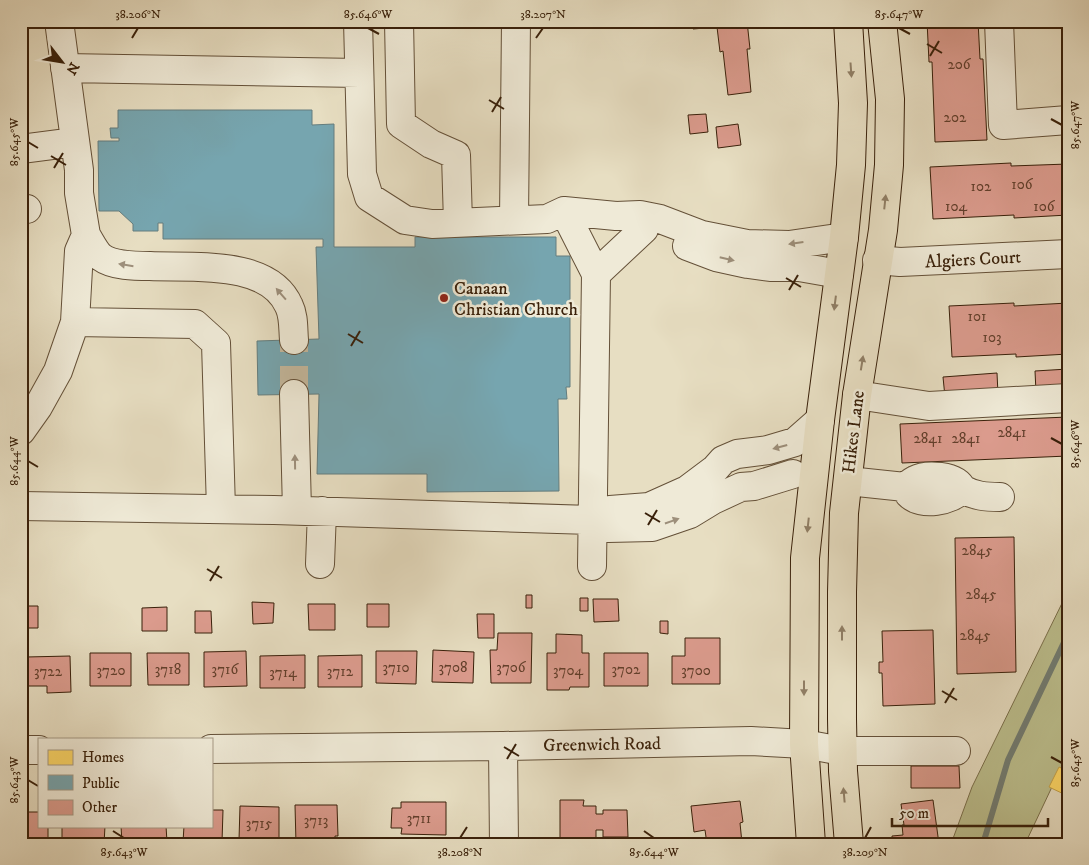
<svg xmlns="http://www.w3.org/2000/svg" width="1089" height="865" viewBox="0 0 1089 865" font-family="'IM FELL DW Pica',serif">
<rect width="100%" height="100%" fill="#e7dec2"/>
<filter id="stains"><feTurbulence type="fractalNoise" baseFrequency=".004" numOctaves="4"/><feColorMatrix values="0 0 0 0 .2 0 0 0 0 .09 0 0 0 0 .02 0 0 0 .5 -.17"/></filter>
<radialGradient id="worn" r=".72"><stop offset=".6" stop-color="#630" stop-opacity="0"/><stop offset="1" stop-color="#630" stop-opacity=".3"/></radialGradient>
<!-- green -->
<path fill="#bcbf8e" stroke="#7a704c" d="M1068,591V753L1025,844H951L972,787Z"/>
<!-- homes -->
<path fill="#ffd966" stroke="#c4a24a" d="M1068,712V726L1062,723Z
M1059,767L1068,771V796L1049,787Z"/>
<!-- public -->
<path fill="#76a5af" stroke="#647d7e" d="M118,110H312V125L334,124V247H415V237H556V256H570V387H566L567,399H558L559,491L427,492V474H317L319,394L258,395L257,341L319,339L316,247H323V239H163V223H158V231H133V224L119,211H99L98,141H119V138H111L110,128H118Z"/>
<g fill="none" stroke-linecap="round" stroke-linejoin="round">
<!-- stream -->
<path stroke="#727d73" stroke-width="6" d="M983,844L1008,760L1068,634"/>
</g>
<!-- building -->
<path fill="#db9b8d" stroke="#39200a" d="M692,21H747L750,49H747L751,92L728,95L723,51L720,52L717,27L693,29Z
M927,21H978L980,59H983L987,140L935,142L932,62H929Z
M706,114L708,132L690,134L688,115Z
M738,124L741,145L718,148L716,127Z
M1011,163V166L1068,164V215L1014,218V215L933,219L930,167Z
M1014,303V306L1068,303V354L1016,357V354L952,357L949,306Z
M1068,369V391L1036,392L1035,371Z
M997,373L998,394L945,397L943,377Z
M1068,417V456L902,463L900,424Z
M1014,537L1016,672L957,674L955,538Z
M526,595H532V608H526Z
M580,598H588V611H580Z
M593,599H618L619,621L594,622Z
M252,602L274,603L273,623L253,624Z
M308,604H335V630H309Z
M367,604H389V627H367Z
M21,606H38V628H21Z
M167,607V631H142V608Z
M195,611H211L212,633H195Z
M477,614H494V638H478Z
M660,621H668V634L660,633Z
M933,630L935,704L883,706L882,673H879V662H883L882,631Z
M498,633H532L531,683H491L490,650H497Z
M556,634L582,635V653H589V687H570L569,690H547V653H556Z
M685,638H720V684H672V656H685Z
M433,650L474,652L473,683L432,682Z
M246,651L247,686L204,687V652Z
M376,651H417L416,684L376,683Z
M90,653H131V686H90Z
M147,653H189V685H148Z
M604,653H648V686H604Z
M305,655V688H260V656Z
M362,655V687H318V656Z
M70,656L71,692L47,693V686H27L26,657Z
M911,766H959L960,788H911Z
M560,800H584L583,806H596V814H603V810H627L628,837H603V830H596V840H560Z
M933,800L939,844H892V836L903,835L902,825H904L901,804Z
M740,801L743,822L740,823L742,843L707,844L705,830L694,832L691,806Z
M401,802H446V835L401,834L402,828H391L392,808H401Z
M295,805H337L338,836H335V844H296Z
M240,806L279,807V840H239Z
M211,810H223L222,842H183L184,826H211Z
M21,812H39V826H48V844H21Z
M62,826H105L104,844H62Z
M121,826H166L167,842L122,843Z"/>
<g fill="none" stroke-linecap="round" stroke-linejoin="round">
<!-- minor-tunnel -->
<path stroke="#c4b89d" stroke-width="28" stroke-dasharray="28 14" stroke-linecap="butt" d="M294,394V340"/>
<!-- minor casing -->
<g stroke="#645038" stroke-width="30">
<path id="minor" d="M358,21L362,174L369,197L405,220L432,224L547,219L564,211L616,216L640,215L660,219L702,235L747,244L789,245L844,237
M399,21L401,124L431,144L456,155L458,223
M999,21L1003,125L1068,120
M65,68L359,73
M21,149L75,142
M21,209H27
M564,211L596,274L592,566
M514,219L516,21
M86,235C90,241 95,252 101,257C113,266 135,266 150,266C191,268 269,259 289,306C294,316 293,329 294,340
M687,246L716,257L748,264L770,267H799L839,274
M877,260L900,262L1068,254
M596,274L644,229
M75,322L195,324L216,343L221,509
M294,394L297,510
M857,395L929,406L1068,398
M21,431L38,407L58,371L75,322L79,251L86,235L79,193V170L59,21
M848,481L905,487C908,485 911,482 915,480C926,474 956,475 962,489C975,496 985,497 1000,497
M905,487C905,488 909,494 909,494C921,507 952,501 962,489
M21,506L274,510L591,520L610,510L649,507L687,490L715,469L723,460L737,454L768,450L795,442L820,420
M591,520L608,528L652,527L690,514L713,500L741,487L754,486L793,474
M320,564L322,511
M503,746L504,844
M211,749L503,746L751,741L804,744L842,751H956
M21,750H39"/>
</g>
<!-- major casing -->
<g stroke="#39200a" stroke-width="30">
<path id="major" d="M811,844L804,744L805,558L820,420L844,237L851,165L853,103L848,21
M849,844L843,771L842,719V592L844,513L857,395L883,230L889,165L890,99L882,21"/>
</g>
<!-- minor -->
<use href="#minor" stroke="#efead7" stroke-width="28"/>
<!-- major -->
<use href="#major" stroke="#e7dec2" stroke-width="28"/>
</g>
<!-- one-way arrows -->
<defs><path id="oneway-solid" d="M-6-.8H1V-3.2L6.5 0L1 3.2V.8H-6Z" transform="scale(1.25)"/></defs>
<g fill="#907f66">
<use href="#oneway-solid" transform="translate(851 70) rotate(86)"/>
<use href="#oneway-solid" transform="translate(885 202) rotate(-84)"/>
<use href="#oneway-solid" transform="translate(835 303) rotate(97)"/>
<use href="#oneway-solid" transform="translate(862 363) rotate(-81)"/>
<use href="#oneway-solid" transform="translate(808 525) rotate(96)"/>
<use href="#oneway-solid" transform="translate(842 633) rotate(-90)"/>
<use href="#oneway-solid" transform="translate(804 688) rotate(90)"/>
<use href="#oneway-solid" transform="translate(844 795) rotate(-95)"/>
</g>
<g fill="#9d8f7b">
<use href="#oneway-solid" transform="translate(796 243) rotate(172)"/>
<use href="#oneway-solid" transform="translate(727 259) rotate(13)"/>
<use href="#oneway-solid" transform="translate(126 265) rotate(-171)"/>
<use href="#oneway-solid" transform="translate(281 294) rotate(-131)"/>
<use href="#oneway-solid" transform="translate(780 447) rotate(165)"/>
<use href="#oneway-solid" transform="translate(295 462) rotate(-91)"/>
<use href="#oneway-solid" transform="translate(672 521) rotate(-19)"/>
</g>
<!-- ticks -->
<path fill="none" stroke="#39200a" stroke-width="2" d="M368,28L379,34M899,28L910,34M132,38L138,28M536,38L543,28M927,44L942,53M930,56L939,41M489,100L504,109M492,112L501,97M1051,119L1062,125M28,142L38,148M51,156L66,165M54,168L63,153M786,278L801,287M789,290L798,275M348,334L363,343M351,346L360,331M1051,438L1062,444M28,461L38,467M645,513L660,522M648,525L657,510M207,569L222,578M210,581L219,566M942,691L957,700M945,703L954,688M504,747L519,756M1051,757L1062,763M507,759L516,744M28,780L38,786M113,831L124,838M644,831L654,838M460,838L467,827M865,838L871,827"/>
<!-- markers -->
<circle fill="#8f2418" stroke="#efead7" stroke-width="2" cx="444" cy="298" r="5"/>
<g text-anchor="middle" stroke-width="5" stroke-linejoin="round" paint-order="stroke">
<!-- number labels -->
<g font-size="15" fill="#623f2b">
<text x="959" y="69">206</text>
<text x="955" y="122">202</text>
<text x="1022" y="189">106</text>
<text x="981" y="191">102</text>
<text x="956" y="211">104</text>
<text x="1044" y="211">106</text>
<text x="977" y="321">101</text>
<text x="992" y="342">103</text>
<text x="1012" y="437">2841</text>
<text x="928" y="443">2841</text>
<text x="966" y="443">2841</text>
<text x="977" y="555">2845</text>
<text x="981" y="599">2845</text>
<text x="975" y="640">2845</text>
<text x="396" y="672">3710</text>
<text x="453" y="672">3708</text>
<text x="511" y="672">3706</text>
<text x="168" y="674">3718</text>
<text x="225" y="674">3716</text>
<text x="626" y="674">3702</text>
<text x="111" y="675">3720</text>
<text x="568" y="675">3704</text>
<text x="696" y="675">3700</text>
<text x="48" y="676">3722</text>
<text x="340" y="676">3712</text>
<text x="283" y="677">3714</text>
<text x="419" y="823">3711</text>
<text x="316" y="825">3713</text>
<text x="259" y="828">3715</text>
</g>
<!-- street labels -->
<g font-size="18" fill="#39200a" stroke="#efead7">
<text transform="translate(973 259) rotate(-3)" y="6">Algiers Court</text>
<text transform="translate(853 432) rotate(-83)" y="6">Hikes Lane</text>
<text transform="translate(602 744) rotate(-1)" y="6">Greenwich Road</text>
</g>
<!-- poi labels -->
<g font-size="18" fill="#39200a" stroke="#efead7" text-anchor="start">
<text x="454" y="294">Canaan<tspan x="454" dy="21">Christian Church</tspan></text>
</g>
</g>
<!-- margin -->
<rect width="1089" height="865" fill="none" stroke="#e7dec2" stroke-width="55"/>
<!-- legend -->
<rect x="38" y="738" width="175" height="90" fill="#efead7" stroke="#a69985"/>
<rect x="48" y="750" width="25" height="15" fill="#ffd966" stroke="#a69985"/>
<text x="82" y="762" font-size="15" fill="#39200a">Homes</text>
<rect x="48" y="775" width="25" height="15" fill="#76a5af" stroke="#a69985"/>
<text x="82" y="788" font-size="15" fill="#39200a">Public</text>
<rect x="48" y="800" width="25" height="15" fill="#db9b8d" stroke="#a69985"/>
<text x="82" y="812" font-size="15" fill="#39200a">Other</text>
<!-- north arrow -->
<g transform="translate(62 62) rotate(121)" stroke="#efead7" stroke-width="4" paint-order="stroke">
<path d="M0-4L9 19L0 12L-9 19Z" fill="#39200a"/>
<text y="-8" font-size="14" font-weight="bold" text-anchor="middle" fill="#39200a">N</text>
</g>
<!-- scale -->
<path d="M892 818v8h156v-8" fill="none" stroke="#39200a" stroke-width="2.5"/>
<text x="899" y="818" font-size="15" fill="#39200a" stroke="#efead7" stroke-width="4" paint-order="stroke">50 m</text>
<rect x="28" y="28" width="1034" height="810" fill="none" stroke="#39200a" stroke-width="2"/>
<g font-size="12" text-anchor="middle" fill="#39200a">
<text x="138" y="18">38.206°N</text>
<text x="368" y="18">85.646°W</text>
<text x="543" y="18">38.207°N</text>
<text x="899" y="18">85.647°W</text>
<text transform="translate(1075 125) rotate(-90)" y="4">85.647°W</text>
<text transform="translate(14 142) rotate(-90)" y="4">85.645°W</text>
<text transform="translate(1075 444) rotate(-90)" y="4">85.646°W</text>
<text transform="translate(14 461) rotate(-90)" y="4">85.644°W</text>
<text transform="translate(1075 763) rotate(-90)" y="4">85.645°W</text>
<text transform="translate(14 780) rotate(-90)" y="4">85.643°W</text>
<text x="124" y="856">85.643°W</text>
<text x="460" y="856">38.208°N</text>
<text x="654" y="856">85.644°W</text>
<text x="865" y="856">38.209°N</text>
</g>
<rect width="100%" height="100%" filter="url(#stains)"/>
<rect width="100%" height="100%" fill="url(#worn)"/>
</svg>
